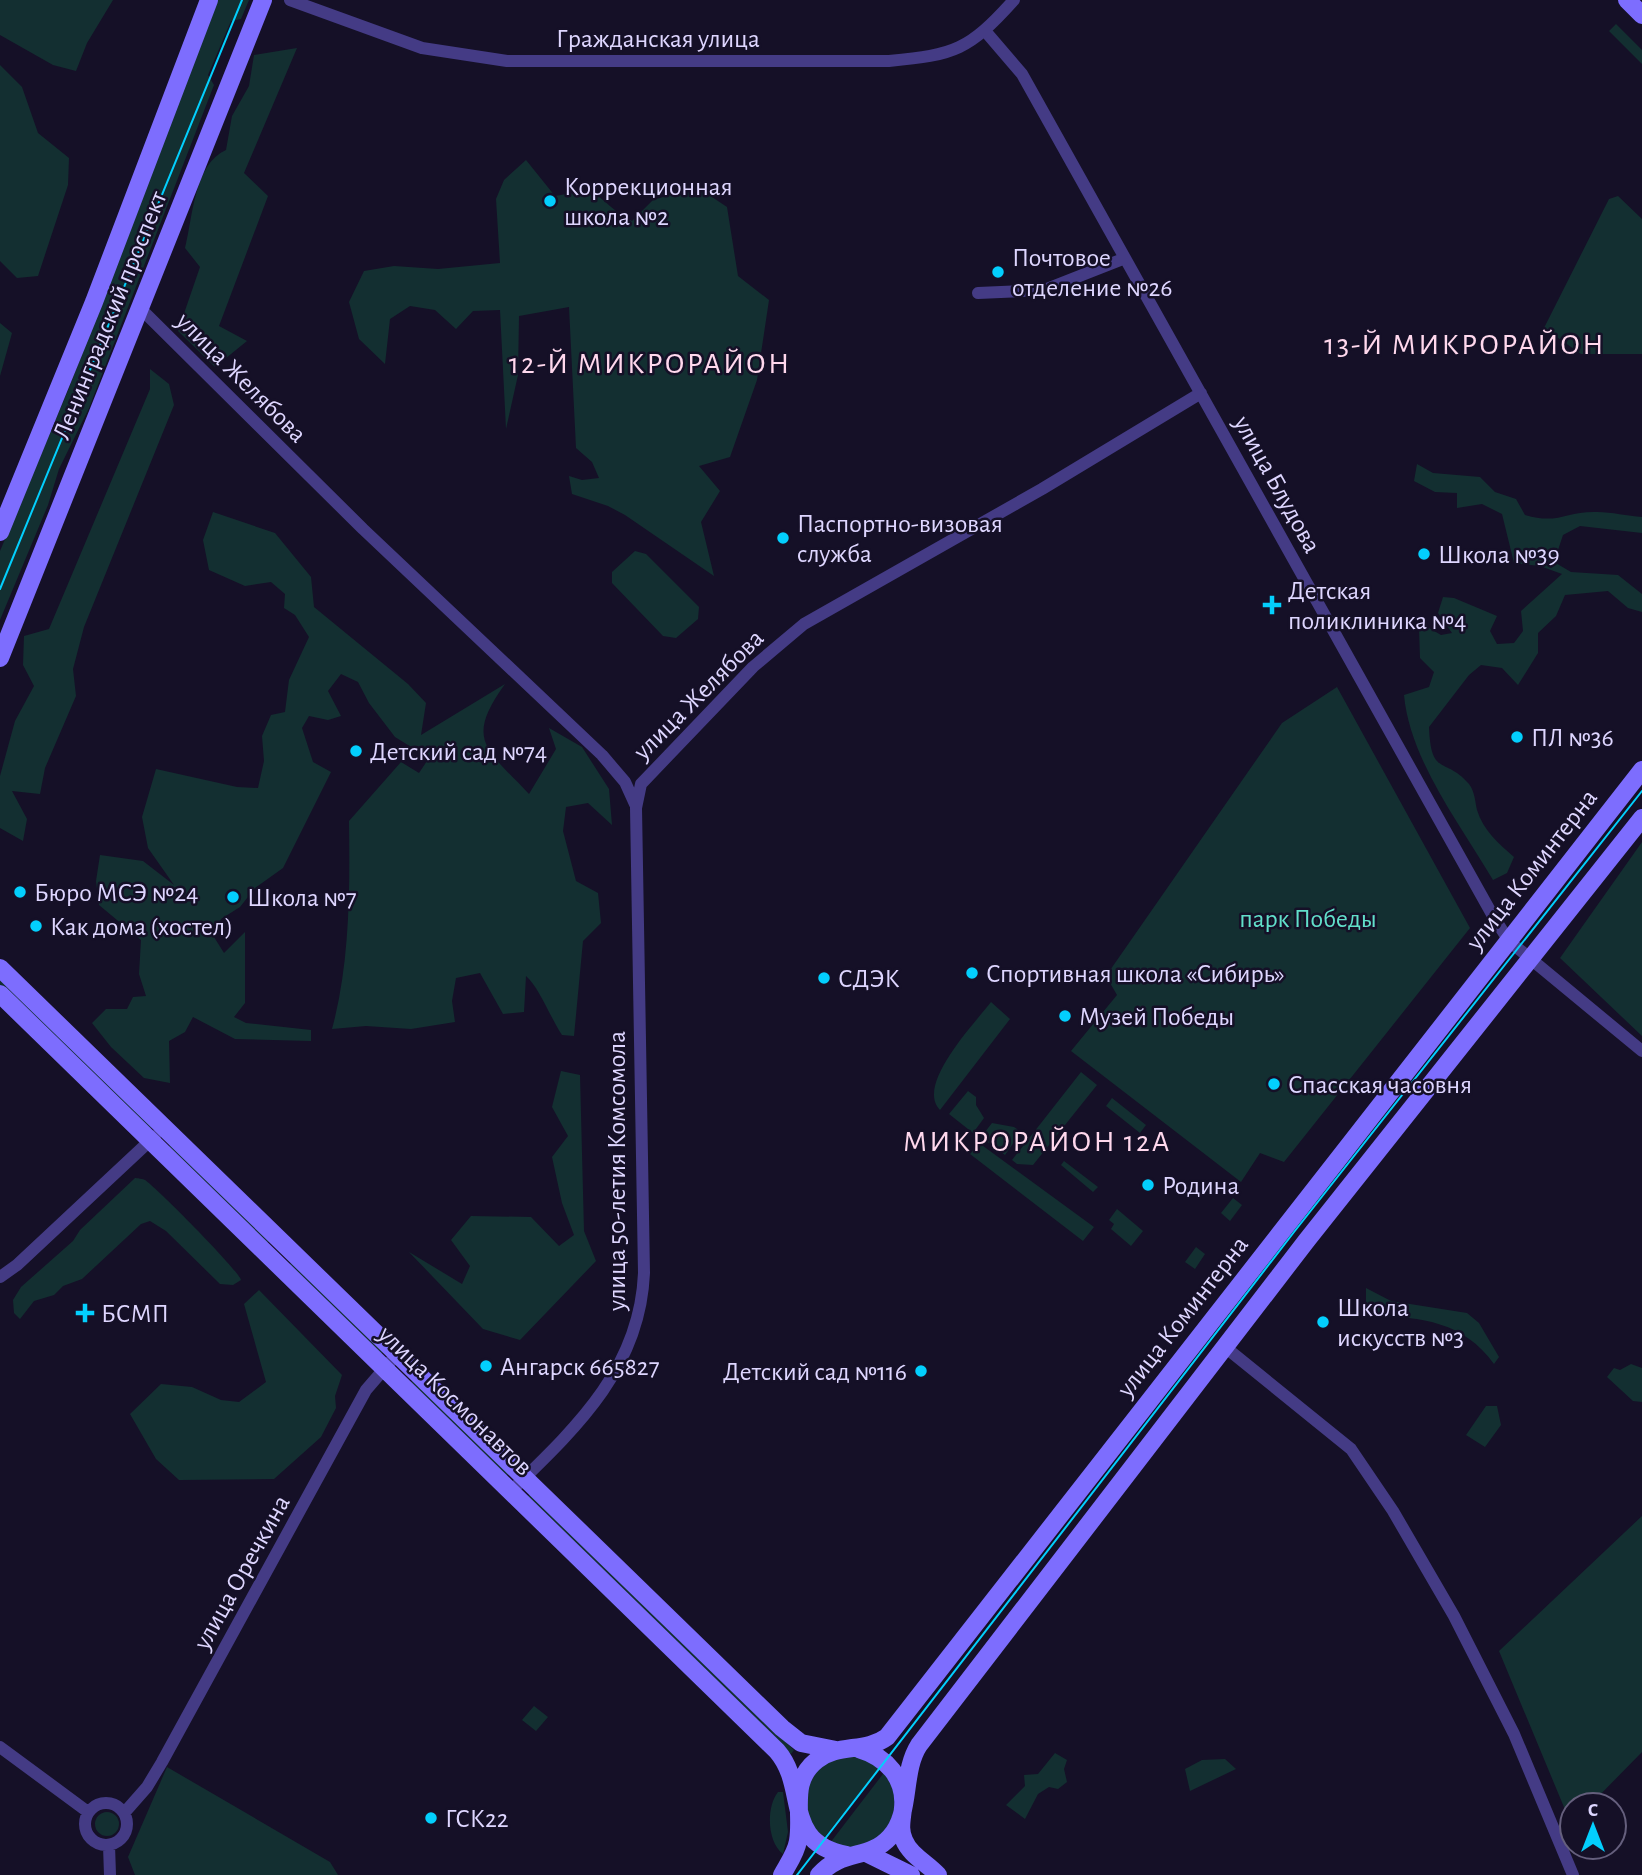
<svg xmlns="http://www.w3.org/2000/svg" width="1642" height="1875" viewBox="0 0 1642 1875" font-family="'Alegreya Sans',sans-serif">
<rect width="100%" height="100%" fill="#151027"/>
<!-- green -->
<path fill="#132f31" d="M0,0H113L87,43L76,71L53,65L0,35Z
M217,0H249L241,19L231,21L208,75L214,85L89,408L59,469L48,505L0,620V551L69,388Z
M1616,24L1642,50V64L1609,31Z
M297,48L244,173L268,196L219,326L247,341L215,367L178,331L200,267L185,248C193,217 194,164 226,150L232,116L249,86L254,55Z
M0,65L22,87L38,133L69,158L68,185L38,276L17,278L0,261Z
M526,160L555,196L590,190C605,200 615,213 632,221L653,200L697,187L727,207L738,276L769,300L757,380L730,457L699,466L720,491L701,522L714,576L625,515L608,506L572,494L569,476L582,480L599,478L592,462L576,448L569,307L519,316L518,375L506,429L500,310L473,311L456,329L435,310L410,306L390,319L385,364L359,339L349,302L364,271L394,266L438,269L500,263L496,199L504,180Z
M1618,196L1642,219V354H1581L1544,328L1609,199Z
M0,323L12,333L0,376Z
M150,369L169,384L174,405L84,627L73,669L76,696L45,768L40,794L12,791L27,819L23,841L0,828V776L15,721L34,686L23,665L24,636L49,629L150,389Z
M1417,464L1433,473L1480,477L1495,492L1516,499L1525,515C1558,525 1566,511 1597,512C1612,512 1627,516 1642,517V533L1580,526L1563,535L1554,562L1571,572L1618,575L1642,594V612L1628,608L1608,591L1565,595L1556,616L1538,633V653L1518,685L1502,668L1481,665L1469,675L1429,727C1431,778 1445,756 1469,784C1475,792 1475,802 1477,810C1483,830 1499,844 1514,857L1507,873L1493,880C1460,824 1410,760 1404,695L1429,687L1434,672L1420,658L1419,628H1429L1441,635L1452,633L1438,613L1443,597L1454,598L1497,616L1490,631L1497,644L1514,643L1523,631L1521,611L1562,574L1540,566L1514,563L1502,514L1482,504L1457,508V493L1435,492L1414,481Z
M213,512L275,533L311,577L314,607L408,684L426,703L421,735L505,684C464,741 487,749 529,794L556,749L549,728L582,747L609,789L612,825L588,803L566,807L563,831L576,881L598,893L601,923L583,941L574,1036L562,1035C550,1017 539,987 526,976L524,1012L503,1014L480,973L456,978L452,1001L455,1022L411,1029L366,1026L332,1029C350,963 350,889 349,821L401,762L419,773L429,758L395,737L369,703L358,682L341,674L328,691L341,716L328,720L309,716L302,728L313,762L331,772L283,868L255,888L240,907L221,919L214,937L224,953L245,932V1003L234,1017L246,1023L311,1030V1041L235,1039L193,1017L185,1032L169,1041L170,1083L144,1078L111,1047L92,1023L106,1009H127L133,997L146,996L139,974L141,940L99,905L96,881L100,855L143,861L174,885L148,848L142,817L156,769L237,787L258,788L264,761L262,736L271,715L285,712L289,680L309,637L295,615L284,608L285,594L271,582L245,586L209,570L203,540Z
M635,551L646,554L699,607L698,619L676,638L663,636L612,583V572Z
M1337,687L1470,928L1284,1162L1260,1153L1241,1182L1071,1051L1117,995L1106,976L1282,723Z
M1642,842V1036L1560,958Z
M0,978L153,1126L149,1130L0,986Z
M991,1002L1010,1019L940,1110C915,1085 975,1023 991,1002Z
M561,1071L580,1075L584,1231L596,1261L520,1340L483,1329L409,1252L462,1284L470,1266L451,1240L471,1216L531,1217L559,1246L574,1235L562,1203L552,1157L568,1136L552,1107Z
M1081,1072L1097,1085L1033,1165L1017,1164L1012,1160Z
M968,1091L976,1097V1105L984,1118L973,1133L949,1114Z
M1112,1098L1146,1125L1140,1133L1106,1106Z
M992,1123L1014,1127L1021,1132L1005,1155L981,1137Z
M979,1143L1094,1227L1083,1241L970,1154Z
M171,1144L269,1241L266,1244L168,1147Z
M1064,1161L1098,1187L1093,1192L1061,1165Z
M135,1178C136,1178 144,1179 145,1180C157,1188 240,1272 241,1280L233,1285L220,1284L166,1231L150,1221L141,1224L82,1279L63,1286L54,1295L34,1301L20,1319L14,1313L13,1300L21,1287L73,1241L80,1230Z
M1233,1198L1242,1205L1230,1221L1221,1213Z
M1117,1209L1143,1231L1131,1246L1111,1229L1114,1224L1109,1220Z
M1196,1247L1205,1254L1195,1269L1185,1262Z
M292,1262L383,1352L380,1355L289,1265Z
M1366,1288L1391,1301L1467,1313L1479,1323L1499,1357L1494,1364C1464,1322 1422,1317 1373,1316L1366,1304Z
M259,1290L342,1375L335,1396L336,1408L321,1437L274,1479L179,1480L156,1459L130,1414L161,1384L192,1387L221,1400L239,1402L266,1382L244,1304Z
M1631,1364L1642,1368V1402L1633,1401L1607,1377L1614,1368L1620,1370Z
M413,1380L509,1473L506,1476L410,1383Z
M1486,1406H1497L1501,1425L1485,1447L1466,1435Z
M531,1493L794,1750L791,1754L527,1497Z
M1642,1516V1752L1590,1805H1572L1571,1824L1499,1651Z
M534,1706L548,1717L536,1731L522,1720Z
M1055,1753L1067,1760L1064,1769L1067,1782L1058,1789L1049,1787L1038,1794L1025,1819L1006,1805L1025,1786L1024,1775L1038,1774Z
M851,1754L881,1766L823,1839L808,1820L805,1790L822,1764Z
M1225,1759L1236,1769L1190,1791L1185,1769L1202,1760Z
M167,1767L330,1862L338,1875H135L128,1857Z
M886,1770C906,1800 891,1846 851,1847C845,1848 836,1844 830,1843Z
M778,1792H783L788,1832L783,1854C767,1842 766,1807 778,1792Z
M95 1824a12 12 0 1 1 24 0a12 12 0 1 1-24 0Z"/>
<g fill="none" stroke-linecap="round" stroke-linejoin="round">
<!-- street -->
<path stroke="#443b85" stroke-width="12" d="M290,0L422,48L507,61H889C955,55 969,50 1014,0
M986,32L1022,74L1493,916L1509,941L1642,1051
M978,293L1044,290L1123,259
M140,308L363,529L602,755L625,782L635,804
M0,1277L17,1265L155,1136
M1225,1347L1351,1449L1393,1511L1454,1616L1514,1734L1573,1875
M512,1490C577,1427 640,1368 644,1273L636,808L641,784L753,667L804,624L1042,489L1201,393
M0,1747L88,1812
M85 1824a21 21 0 1 1 42 0a21 21 0 1 1-42 0Z
M125,1812L147,1787L162,1762L366,1390L397,1354
M109,1845L110,1875"/>
<!-- secondary -->
<path stroke="#7d6dfe" stroke-width="18" d="M1627,0L1642,15
M0,532L94,302L209,0
M0,658L263,0
M0,968L782,1728L801,1743L836,1750
M0,994L777,1751C809,1788 781,1843 847,1855
M859,1749C886,1757 906,1778 903,1808C902,1820 899,1829 904,1840C910,1855 927,1863 938,1875
M866,1853L911,1875
M782,1875C788,1864 796,1853 798,1841C803,1811 789,1782 817,1760C838,1743 865,1753 887,1737L1642,770
M819,1875C843,1848 868,1861 890,1837C912,1813 901,1773 919,1745L1307,1240L1642,818"/>
<!-- tram -->
<path stroke="#03cffd" stroke-width="2" d="M0,589L242,0
M797,1875L1294,1232L1642,791"/>
</g>
<!-- markers -->
<g fill="#03cffd" stroke="#151027" stroke-width="2.5">
<circle cx="550" cy="201" r="7"/>
<circle cx="998" cy="272" r="7"/>
<circle cx="783" cy="538" r="7"/>
<circle cx="1424" cy="554" r="7"/>
<path d="M1268.5 594.5h7v7h7v7h-7v7h-7v-7h-7v-7h7z"/>
<circle cx="1517" cy="737" r="7"/>
<circle cx="356" cy="751" r="7"/>
<circle cx="20" cy="892" r="7"/>
<circle cx="233" cy="897" r="7"/>
<circle cx="36" cy="926" r="7"/>
<circle cx="972" cy="973" r="7"/>
<circle cx="824" cy="978" r="7"/>
<circle cx="1065" cy="1016" r="7"/>
<circle cx="1274" cy="1084" r="7"/>
<circle cx="1148" cy="1185" r="7"/>
<path d="M81.5 1302.5h7v7h7v7h-7v7h-7v-7h-7v-7h7z"/>
<circle cx="1323" cy="1322" r="7"/>
<circle cx="486" cy="1366" r="7"/>
<circle cx="921" cy="1371" r="7"/>
<circle cx="431" cy="1818" r="7"/>
</g>
<g text-anchor="middle" stroke-width="5" stroke-linejoin="round" paint-order="stroke">
<!-- street labels -->
<g font-size="26" fill="#ded6ff" stroke="#151027">
<text x="658" y="47">Гражданская улица</text>
<text transform="translate(109 315) rotate(-68)" y="9">Ленинградский проспект</text>
<text transform="translate(242 377) rotate(45)" y="9">улица Желябова</text>
<text transform="translate(1278 484) rotate(61)" y="9">улица Блудова</text>
<text transform="translate(698 694) rotate(-45)" y="9">улица Желябова</text>
<text transform="translate(1531 869) rotate(-52)" y="9">улица Коминтерна</text>
<text transform="translate(616 1171) rotate(-90)" y="9">улица 50-летия Комсомола</text>
<text transform="translate(1182 1316) rotate(-52)" y="9">улица Коминтерна</text>
<text transform="translate(456 1400) rotate(44)" y="9">улица Космонавтов</text>
<text transform="translate(241 1572) rotate(-61)" y="9">улица Оречкина</text>
</g>
<!-- poi labels -->
<g font-size="26" fill="#ded6ff" stroke="#151027" text-anchor="start">
<text x="564" y="195">Коррекционная<tspan x="564" dy="30">школа №2</tspan></text>
<text x="1012" y="266">Почтовое<tspan x="1012" dy="30">отделение №26</tspan></text>
<text x="797" y="532">Паспортно-визовая<tspan x="797" dy="30">служба</tspan></text>
<text x="1438" y="563">Школа №39</text>
<text x="1288" y="599">Детская<tspan x="1288" dy="30">поликлиника №4</tspan></text>
<text x="1531" y="746">ПЛ №36</text>
<text x="370" y="760">Детский сад №74</text>
<text x="34" y="901">Бюро МСЭ №24</text>
<text x="247" y="906">Школа №7</text>
<text x="50" y="935">Как дома (хостел)</text>
<text x="986" y="982">Спортивная школа «Сибирь»</text>
<text x="838" y="987">СДЭК</text>
<text x="1079" y="1025">Музей Победы</text>
<text x="1288" y="1093">Спасская часовня</text>
<text x="1162" y="1194">Родина</text>
<text x="1337" y="1316">Школа<tspan x="1337" dy="30">искусств №3</tspan></text>
<text x="101" y="1322">БСМП</text>
<text x="500" y="1375">Ангарск 665827</text>
<text x="907" y="1380" text-anchor="end">Детский сад №116</text>
<text x="445" y="1827">ГСК22</text>
</g>
<!-- park labels -->
<g font-size="26" fill="#61dfca" stroke="#151027">
<text x="1308" y="927">парк Победы</text>
</g>
<!-- quarter labels -->
<g font-size="30" letter-spacing="2" fill="#ffd8ed" stroke="#151027">
<text x="1465" y="354">13-Й МИКРОРАЙОН</text>
<text x="650" y="373">12-Й МИКРОРАЙОН</text>
<text x="1037" y="1151">МИКРОРАЙОН 12А</text>
</g>
</g>
<!-- north arrow -->
<g transform="translate(1593 1826)"><circle r="33" fill="#151027" stroke="#655f7d" stroke-width="2"/>
<path d="M0-5L12 26L0 18L-12 26Z" fill="#03cffd"/>
<text y="-10" font-size="19" font-weight="bold" text-anchor="middle" fill="#ded6ff">С</text>
</g>
</svg>
